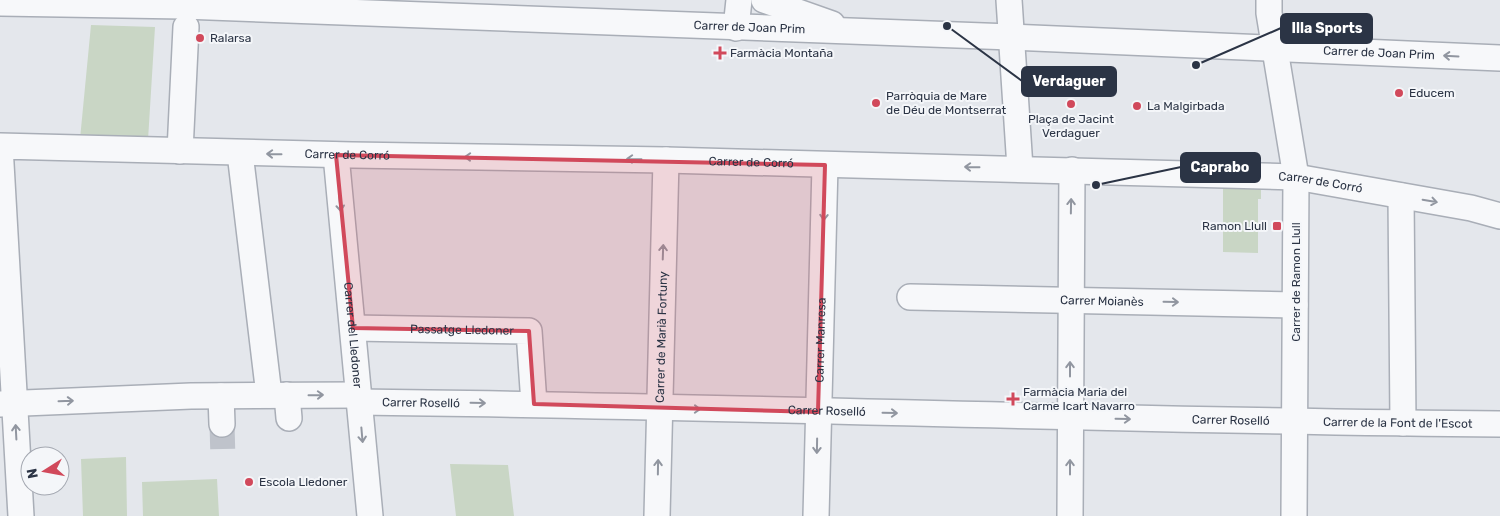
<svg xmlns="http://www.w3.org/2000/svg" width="1500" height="516" viewBox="0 0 1500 516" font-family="Rubik,sans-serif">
<rect width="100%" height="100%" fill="#e4e7ec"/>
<!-- green -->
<path fill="#c9d6c5" d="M91,25L155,27L148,140L80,139Z
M1223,185L1261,186V199H1258V253L1223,252Z
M126,457L127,516H83L81,459Z
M450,464L508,465L514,516H456Z
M217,479L219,516H143L142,482Z"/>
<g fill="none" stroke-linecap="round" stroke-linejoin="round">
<!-- minor-tunnel -->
<path stroke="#bfc3cb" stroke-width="25" stroke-dasharray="25 12" stroke-linecap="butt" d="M222,424L223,460"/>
<!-- minor casing -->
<g stroke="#a9aeb7" stroke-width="28">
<g id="minor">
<path d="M764,0L832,24"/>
<path d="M1009,0L1020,168"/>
<path d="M1269,0V13L1296,177L1294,516"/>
<path id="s1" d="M0,3L183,6L1011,37L1500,58"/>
<path d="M736,28L739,0"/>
<path d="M180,151L186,27"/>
<path d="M240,153L269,395"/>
<path id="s2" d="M336,155L370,516"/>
<path d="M1401,196L1403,423"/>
<path id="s3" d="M910,297L1295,305"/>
<path id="s4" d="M353,328L529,331L534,404"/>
<path d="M287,395L289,418"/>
<path d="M221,396L222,424"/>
<path id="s5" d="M359,402C739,406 1120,421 1500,424"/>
<path d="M0,404L191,396L358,395"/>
<path id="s6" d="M21,516L0,146L352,155L666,160L1296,177L1471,208L1500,216"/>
<path id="s7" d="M657,516L666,160"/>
<path id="s8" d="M816,516L825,165"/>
<path d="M1070,516L1072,170"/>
</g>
</g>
<!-- minor -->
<use href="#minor" stroke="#f7f8fa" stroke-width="25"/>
</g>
<!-- one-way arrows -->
<defs><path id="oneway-shaft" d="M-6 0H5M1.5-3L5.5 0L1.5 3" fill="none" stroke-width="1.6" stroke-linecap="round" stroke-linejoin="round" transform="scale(1.25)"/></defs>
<g stroke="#9196a0">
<use href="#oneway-shaft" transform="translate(1451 56) rotate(-177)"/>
<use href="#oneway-shaft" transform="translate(274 154) rotate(-179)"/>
<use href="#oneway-shaft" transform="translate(472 157) rotate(-179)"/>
<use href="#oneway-shaft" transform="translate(634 159) rotate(-179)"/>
<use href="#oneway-shaft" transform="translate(972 167) rotate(-179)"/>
<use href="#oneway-shaft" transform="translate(1430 201) rotate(10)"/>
<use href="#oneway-shaft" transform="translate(340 204) rotate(84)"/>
<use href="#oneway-shaft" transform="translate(1071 206) rotate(-89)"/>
<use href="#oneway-shaft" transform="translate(824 213) rotate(92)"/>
<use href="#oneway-shaft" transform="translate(663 252) rotate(-88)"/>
<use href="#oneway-shaft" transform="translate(1171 302) rotate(1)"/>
<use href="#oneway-shaft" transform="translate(1070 369) rotate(-90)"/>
<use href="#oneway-shaft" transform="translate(316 395) rotate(-1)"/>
<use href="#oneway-shaft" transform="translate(66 401) rotate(-2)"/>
<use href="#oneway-shaft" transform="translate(478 403) rotate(1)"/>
<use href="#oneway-shaft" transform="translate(693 409) rotate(1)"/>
<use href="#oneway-shaft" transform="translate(890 413) rotate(1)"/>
<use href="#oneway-shaft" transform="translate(1123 419) rotate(1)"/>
<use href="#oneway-shaft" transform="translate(16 432) rotate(-93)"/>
<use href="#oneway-shaft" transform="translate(362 435) rotate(85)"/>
<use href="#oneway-shaft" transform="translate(817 446) rotate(91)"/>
<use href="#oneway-shaft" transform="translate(658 467) rotate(-89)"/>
<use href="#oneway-shaft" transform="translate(1070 467) rotate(-90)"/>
</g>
<!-- marked area -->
<path fill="#d1495b" fill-opacity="0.2" stroke="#d1495b" stroke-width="4" stroke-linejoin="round" d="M336,155L825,165L818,412L534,404L529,331L353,328Z"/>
<!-- markers -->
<g fill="#d1495b" stroke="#f4f6f9" stroke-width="2">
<circle cx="200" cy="38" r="5"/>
<path d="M717.5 45.5h5v5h5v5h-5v5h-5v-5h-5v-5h5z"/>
<circle cx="1399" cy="93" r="5"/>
<circle cx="876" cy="103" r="5"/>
<circle cx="1071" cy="104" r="5"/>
<circle cx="1137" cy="106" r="5"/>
<rect x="1272" y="221" width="10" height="10" rx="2.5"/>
<path d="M1010.5 391.5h5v5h5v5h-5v5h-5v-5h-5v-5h5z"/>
<circle cx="249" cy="482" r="5"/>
</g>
<g text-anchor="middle" stroke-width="4" stroke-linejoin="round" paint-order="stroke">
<!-- street labels -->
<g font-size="12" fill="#2b3445" stroke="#f4f6f9">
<text dy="4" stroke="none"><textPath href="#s1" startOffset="750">Carrer de Joan Prim</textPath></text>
<text dy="4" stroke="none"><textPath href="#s1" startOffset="1380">Carrer de Joan Prim</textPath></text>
<text dy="4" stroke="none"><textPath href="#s6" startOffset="718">Carrer de Corró</textPath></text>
<text dy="4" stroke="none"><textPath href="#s6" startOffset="1122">Carrer de Corró</textPath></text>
<text dy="4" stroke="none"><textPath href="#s6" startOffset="1692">Carrer de Corró</textPath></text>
<text transform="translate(1296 282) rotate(-90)" y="4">Carrer de Ramon Llull</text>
<text dy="4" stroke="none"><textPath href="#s3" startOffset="192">Carrer Moianès</textPath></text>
<text dy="4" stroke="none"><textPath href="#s4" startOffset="109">Passatge Lledoner</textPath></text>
<text dy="4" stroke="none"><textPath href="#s2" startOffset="181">Carrer del Lledoner</textPath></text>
<text dy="4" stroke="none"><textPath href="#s7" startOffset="179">Carrer de Marià Fortuny</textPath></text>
<text dy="4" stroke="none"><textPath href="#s8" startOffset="176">Carrer Manresa</textPath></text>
<text dy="4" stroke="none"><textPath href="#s5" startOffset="62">Carrer Roselló</textPath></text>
<text dy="4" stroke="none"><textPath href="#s5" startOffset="468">Carrer Roselló</textPath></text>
<text dy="4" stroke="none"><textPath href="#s5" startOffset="872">Carrer Roselló</textPath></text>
<text dy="4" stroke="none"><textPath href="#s5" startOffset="1039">Carrer de la Font de l'Escot</textPath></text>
</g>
<!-- poi labels -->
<g font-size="12" fill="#2b3445" stroke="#f4f6f9" text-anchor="start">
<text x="210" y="42">Ralarsa</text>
<text x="730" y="57">Farmàcia Montaña</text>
<text x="1409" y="97">Educem</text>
<text x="886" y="100">Parròquia de Mare<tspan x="886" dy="14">de Déu de Montserrat</tspan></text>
<text x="1147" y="110">La Malgirbada</text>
<text x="1071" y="123" text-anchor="middle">Plaça de Jacint<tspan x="1071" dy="14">Verdaguer</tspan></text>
<text x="1267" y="230" text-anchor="end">Ramon Llull</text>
<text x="1023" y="396">Farmàcia Maria del<tspan x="1023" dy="14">Carme Icart Navarro</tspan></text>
<text x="259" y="486">Escola Lledoner</text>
</g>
</g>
<!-- callouts -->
<path fill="none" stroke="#2b3445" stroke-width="2" d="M1196 65L1281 28M947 26L1022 81M1096 185L1181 167"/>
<g fill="#2b3445" stroke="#f4f6f9" stroke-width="2">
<circle cx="1196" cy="65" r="5"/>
<circle cx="947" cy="26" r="5"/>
<circle cx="1096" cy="185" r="5"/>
</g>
<g fill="#2b3445" stroke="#2b3445" stroke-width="2">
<rect x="1281" y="14" width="91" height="29" rx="5"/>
<rect x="1022" y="67" width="94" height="29" rx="5"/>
<rect x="1181" y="153" width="79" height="29" rx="5"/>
</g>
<g font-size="14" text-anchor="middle" font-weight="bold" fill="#fff">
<text x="1327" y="33">Illa Sports</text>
<text x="1069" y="86">Verdaguer</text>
<text x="1220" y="172">Caprabo</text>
</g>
<!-- north arrow -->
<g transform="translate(45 471) rotate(259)"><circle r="24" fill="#f4f6f9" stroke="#a4a8b1"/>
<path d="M0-4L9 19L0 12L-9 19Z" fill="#d1495b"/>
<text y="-8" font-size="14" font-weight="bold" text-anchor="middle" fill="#2b3445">N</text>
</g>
</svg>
